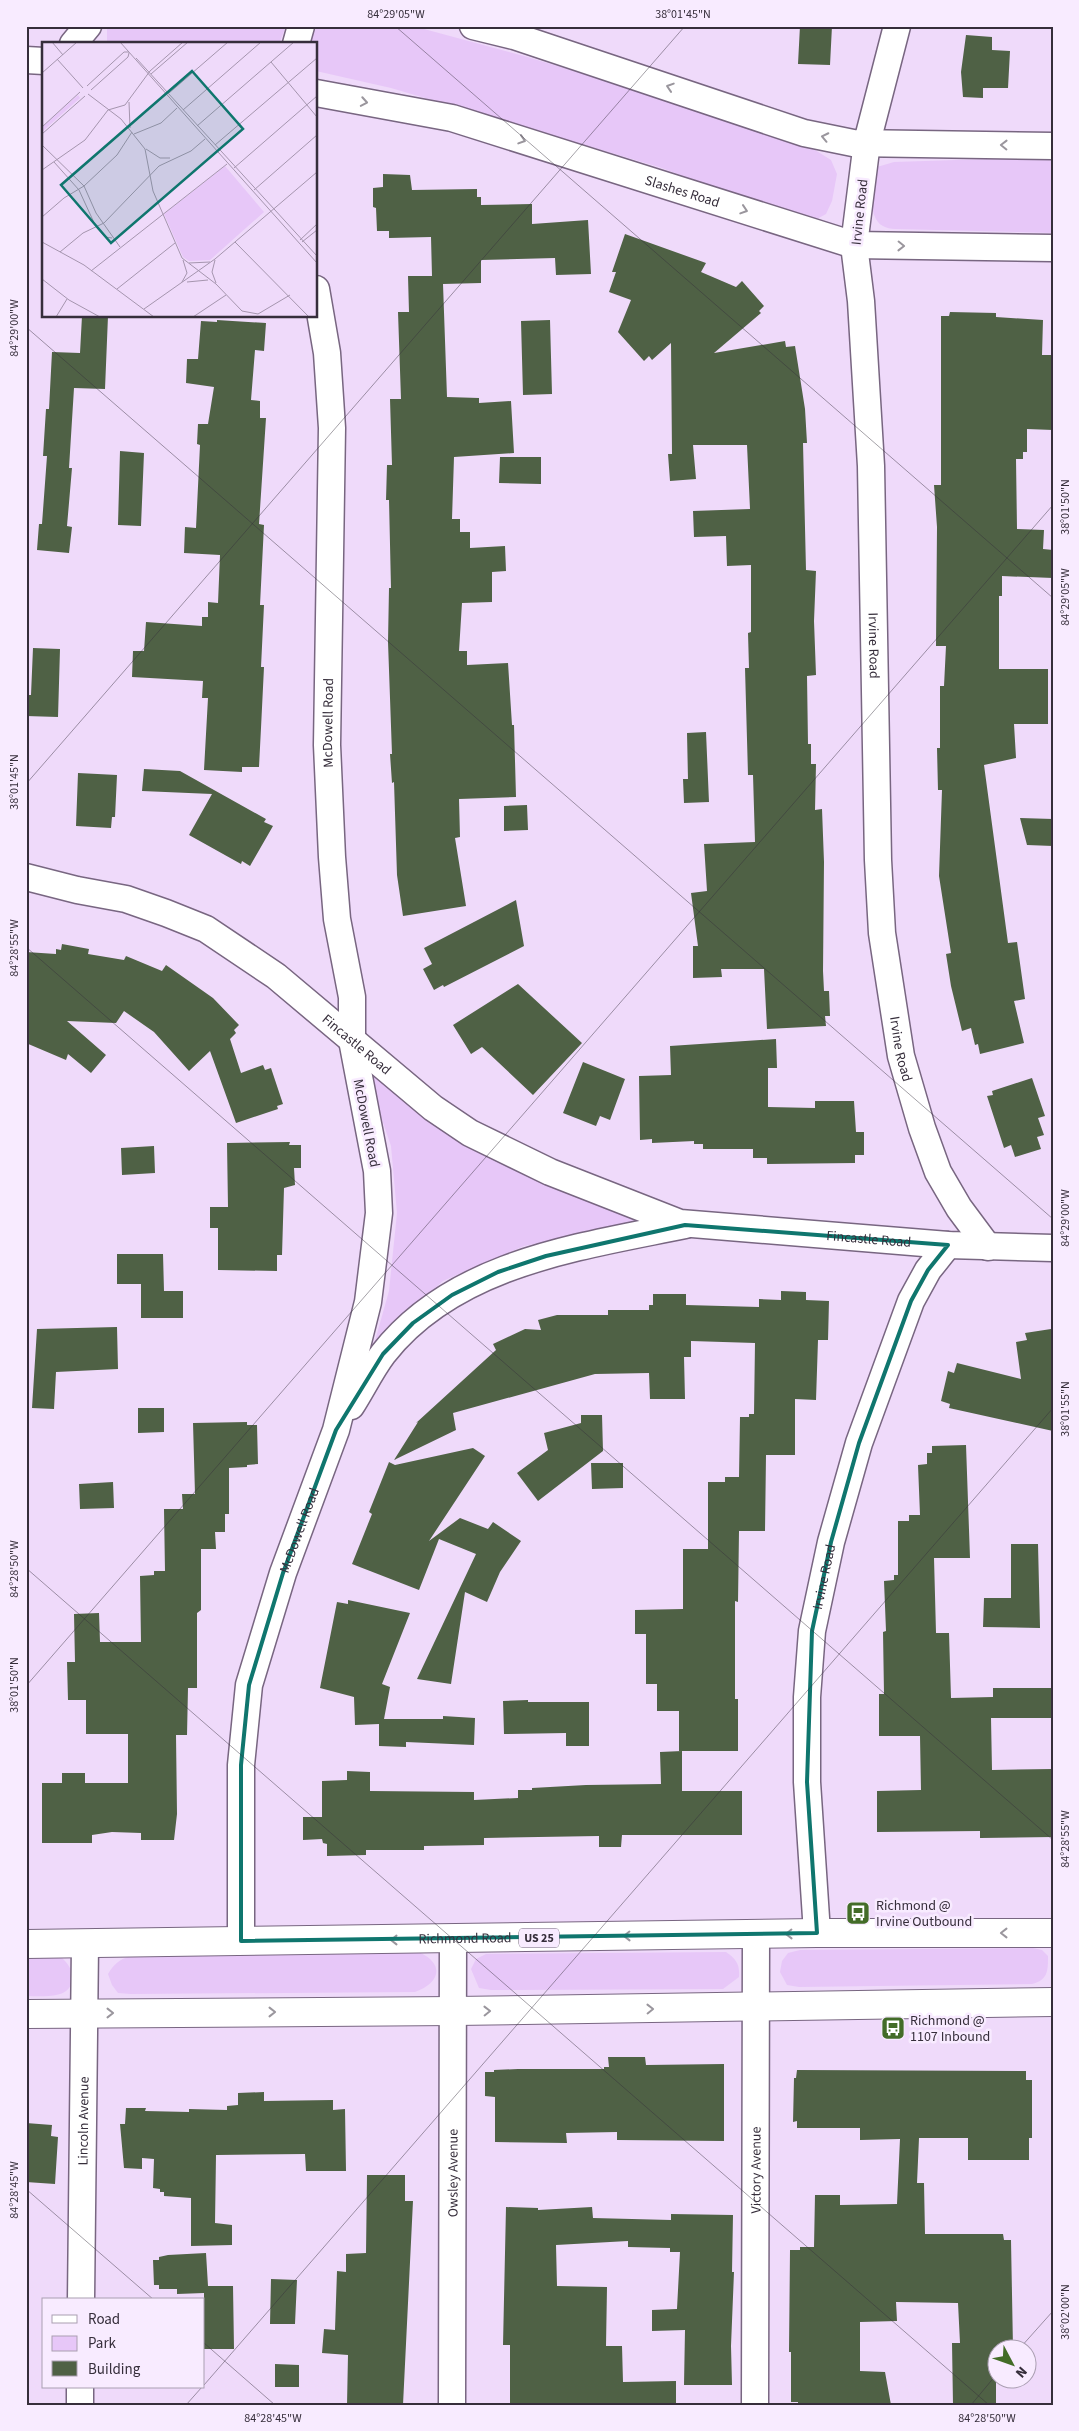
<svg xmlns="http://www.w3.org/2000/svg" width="1079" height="2431" viewBox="0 0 1079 2431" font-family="'Source Sans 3',sans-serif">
<rect width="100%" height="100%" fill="#efdafa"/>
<!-- green -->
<path fill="#e7c7f8" d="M107,26H286L279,44H107Z
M317,26H413L524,56L734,119L815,150L831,160L837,174L832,201L826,214L817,219L793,217L659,167L391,88L316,71V44H309Z
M1053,157V233L895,229C891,229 886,228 883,226C866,217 872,181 877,167L894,162Z
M375,1076L650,1216L629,1225L524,1246L443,1281L396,1322L373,1348L389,1291L397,1213L391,1146L374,1096L371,1081Z
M1033,1948L1042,1950L1048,1956C1048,1971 1048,1980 1032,1984L799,1987L787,1985L780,1972L782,1961L788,1953L800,1950Z
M726,1952C736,1959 740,1964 739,1977L723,1989L491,1990L479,1988L471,1969L476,1959L486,1954Z
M421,1953C446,1966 438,1984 415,1992L131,1994L118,1993L112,1985L108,1974C114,1964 119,1960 130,1956Z
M57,1954C68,1961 81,1979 66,1991C57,1998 38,1996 26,1996V1955Z"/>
<!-- building -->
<path fill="#4f6145" d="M800,26H832L830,65L798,64Z
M966,35L992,37V50L1010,51L1008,88H983V98L963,97L961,72Z
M383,174L410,175L412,190L477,189V197H481V205L532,204V224L588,220L591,274L556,275L555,258L481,260V283L443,284L447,397L479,398V403L511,401L514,453L454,457L452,519H460V532H470V548L505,546L506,571L492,572V602L462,603L459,651H467V665L508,663L512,725H514L516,797L459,799L460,837L455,838L466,906L403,916L397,875L394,782L392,783L390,754H392L388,642L389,588H391L389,500H386L387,465H392L390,399H401L398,312H409L408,276H432L431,237L389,238V231H377L376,208L373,207V188L383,187Z
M625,234L706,263L701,272L736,287L742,281L764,306L759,311L761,313L714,353L785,341L786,347L795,346L805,409L807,443H803L806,570L816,571L814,621L816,675L807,676L808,744H811V764H816L815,810L822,809L824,862L823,971L824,991H829L830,1016H825L826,1026L767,1029L764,969H721L722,977L693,978V946H698L691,893L707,891L704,844L755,842L753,775H748L745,668H749L748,633L751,632V565L727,566L726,536L694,537L693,511L750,509L747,445H693L696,479L670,481L668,454H672L671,343L652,360L649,356L644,361L618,332L631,300L609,292L616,272H612Z
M950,312L996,313V317L1043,320L1042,355H1053V430L1027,429V452H1023V459H1016L1017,529L1044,530L1043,549L1053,550V578L1002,576V596H999V669H1048V724H1014L1016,758L984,765L1008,943L1017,942L1025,999L1014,1001L1024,1043L980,1054L978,1044L975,1045L971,1028L962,1031L951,986L946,954L951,953L939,876L942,790H938L937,748H940V686H944L946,646H936L937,527L934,485H941V316H949Z
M82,316H108L105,389L74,388L69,468H72L67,526L72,527L69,553L37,550L39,524H42L47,456H43L46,409H49L52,352L80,353Z
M217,320L266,323L264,351L255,350L251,400L260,401V418H266L259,524L264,525L260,605H264L261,667H264L261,728L259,767H242V772L204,770L208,698H202L203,681L132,677L133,651H144L146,622L202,626V617H208V602L218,603L220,555L184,553L185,527L196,528L200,445L197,444L198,424H208L214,387L186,383L187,359H198L201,321L217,322Z
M550,320L552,394L523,395L521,321Z
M120,451L144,453L141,526L118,525Z
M500,457H541V484L499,483Z
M33,648L60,649L58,717L26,716V695H31Z
M706,732L709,802L684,803L683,779H688L687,733Z
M144,769L180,771L266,819L264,822L273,826L250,866L242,861L241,864L189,835L212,794L142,791Z
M78,773L117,775L115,817H112L111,828L76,826Z
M527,805L528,830L504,831V806Z
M1020,818L1053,819V846L1027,845Z
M516,900L524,946L444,987L443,985L434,990L423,969L432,964L424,948Z
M62,944L89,949L88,954L124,960L126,956L162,971L166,965L213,998L239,1025L234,1030L236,1033L230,1039L241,1073L263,1065L265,1070L271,1068L283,1104L277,1106L278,1109L236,1123L210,1051L189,1071L154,1032L124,1011L116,1023L67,1021L106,1055L91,1073L68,1054L66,1060L26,1043V952L56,954V949L61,950Z
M518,984L582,1043L533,1095L482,1047L471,1054L453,1025Z
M776,1039L777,1068H768V1107L815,1108V1101H854L856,1132H864V1155H855V1163L767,1164V1158H753V1149H703V1144H694V1141L652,1143V1139L640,1140L639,1076L671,1075L670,1046Z
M583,1062L625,1079L610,1120L600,1116L596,1126L563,1113Z
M1032,1078L1045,1116L1038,1118L1044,1135L1037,1137L1041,1149L1015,1157L1011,1145L1004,1148L987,1096L993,1095L992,1091Z
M290,1142L289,1145H301V1168H294L295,1185L284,1188L282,1255H277V1271L218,1270V1228H210V1207H228L227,1143Z
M154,1146L155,1173L122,1175L121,1148Z
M117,1254H163L164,1291H183V1318H141V1284H117Z
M781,1291L806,1292V1300L829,1301L828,1340H818L816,1400L795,1399V1455H766L765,1531H739L738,1602L735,1601V1699H738V1751H679V1711H657V1684H646V1634H635V1610L683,1609V1549H708V1482H725V1477H739L740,1417H749V1414H754L755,1343L691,1341V1357H684L685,1399H650L649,1373L595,1374L453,1413L456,1430L394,1460L418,1422L416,1423L496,1350L493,1344L525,1329L541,1330L538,1320L557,1315H608V1310H649V1305H653V1294H686V1305L759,1307V1299L781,1300Z
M117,1327L118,1369L56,1372L54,1409L32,1408L37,1329Z
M1051,1329L1053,1431L949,1408L950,1404L941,1401L948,1371L954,1373L957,1363L1021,1379L1016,1342L1027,1340L1025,1333Z
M138,1408H164V1432L138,1433Z
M581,1415H602L603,1451L538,1501L517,1473L548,1450L544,1433L581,1423Z
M247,1422V1425H257L258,1464L247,1465V1467L229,1468V1514H225V1532H215L216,1549H201V1610L197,1613V1688H188L187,1735H176L177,1814L174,1840H141V1833L112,1832L92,1835V1843H42V1783H62V1773H85V1783H128V1734H86V1700H68L67,1662H75L74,1614L99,1613L100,1642H141L140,1576L154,1575V1571H165L164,1509H183L182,1494H195L193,1423Z
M966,1445L970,1558H934L936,1633H949L951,1698L993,1697V1688H1053V1718H991L992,1770L1053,1769V1837L980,1838V1831L877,1832V1791L921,1790L920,1736H879V1694H884L883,1632L886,1631L884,1581L894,1580V1575H898V1521H909V1515H920L918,1465L927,1464V1453H932V1446Z
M473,1448L485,1456L429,1541L460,1518L488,1529L493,1522L521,1541L500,1572L487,1602L465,1592L451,1684L417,1679L476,1554L439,1539L419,1590L352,1564L372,1514L369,1512L389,1462L395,1465Z
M591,1463H623V1488L592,1489Z
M113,1482L114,1508L80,1509L79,1484Z
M1011,1544H1038L1040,1628L983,1627L984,1598H1011Z
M348,1600L410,1613L382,1684L390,1687L384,1719H443V1716L475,1718L474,1745L406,1742V1747L379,1746V1724L355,1725L354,1697L320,1688L337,1602L348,1604Z
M528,1700V1702H589V1746H566V1733L504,1734L503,1701Z
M682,1751V1791H742V1835H622L621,1847H599V1836L484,1838V1845L424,1846V1850H366V1855L327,1856V1844L323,1843L322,1839L303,1840V1817H322V1781L347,1780V1771L370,1772V1791L474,1792V1800L518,1798V1790H532V1788L586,1785L661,1784L660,1752Z
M608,2057H645L646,2065L724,2064V2141L617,2140V2132L566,2133L567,2143L495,2142V2097L485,2096V2072H494V2070L518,2069H604V2067H609Z
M797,2070L1026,2071V2080H1032V2138H1029V2160H968V2138H919L917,2183H924L925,2234H1003L1004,2240H1011L1013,2348H996V2405H953L952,2343H960L958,2303L896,2302L897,2321L860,2322V2371L885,2372L891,2405H798V2402H791V2352H789L790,2250H800V2247H814L815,2195H840V2205L897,2204L900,2139L860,2140V2128H797V2121L793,2122L794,2078H796Z
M264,2092V2101L333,2100V2110L345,2109L346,2171H306L305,2154L216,2155L215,2223L232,2225V2245L191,2246V2198L164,2196V2192H160V2189L153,2188L154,2159L142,2158V2169L124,2168L120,2124H125L126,2108H146L145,2111L189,2112V2109L227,2110V2106L238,2105V2093Z
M26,2123L52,2125L51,2136L58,2137L55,2184L26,2182Z
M367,2175H405V2201H413L403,2405H347L348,2355L322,2353L324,2329L335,2330L337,2271L346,2272V2254L366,2253Z
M506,2207L538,2208V2210L592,2207L593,2218L671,2220V2214L733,2215L732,2272H734L731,2346L732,2385H684L685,2330L652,2331V2310L677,2309L680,2252H670V2248L628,2247V2241L556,2245L557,2286L607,2287L606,2346H622L623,2382L676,2381V2403L510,2405V2345H503Z
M206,2253L208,2286H233L234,2349H204V2293L177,2294V2289H159V2285H154L153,2260H159V2257L168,2255Z
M271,2279L297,2280L295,2324H270Z
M275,2364L299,2365V2387H275Z"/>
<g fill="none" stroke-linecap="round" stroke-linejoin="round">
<!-- street casing -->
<g stroke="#786681" stroke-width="29">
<g id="street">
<path d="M473,26L514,36L804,133L853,143L1053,146"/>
<path id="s1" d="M897,26L867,142L854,245L861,301L871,466L878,860L882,933L901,1056L922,1128L938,1172L959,1208L988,1247"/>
<path d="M73,44L88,26"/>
<path d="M296,44L301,26"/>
<path d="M26,60L44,61"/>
<path id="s2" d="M316,93L452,118L854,245L1053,248"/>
<path id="s3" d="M26,877L77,890L126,899L166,913L206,929L276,976L433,1108L470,1133L550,1172L680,1223L948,1245L1053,1248"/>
<path d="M351,1406C362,1389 371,1370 383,1354C454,1263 579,1247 685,1225"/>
<path id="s4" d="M817,1933L807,1782V1697L812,1631L831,1542L859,1443L911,1301L928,1270L948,1245"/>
<path id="s5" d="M241,1941V1765L249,1685L283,1573L336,1430L368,1302L379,1213L377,1171L352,1040V997L337,919L332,857L327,745L332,428L327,353L316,289"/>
<path id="s6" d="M81,2300L85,1944"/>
<path d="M80,2405V2387"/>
<path id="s7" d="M452,2405L453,1939"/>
<path id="s8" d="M755,2405L756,1934"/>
</g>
</g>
<!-- primary casing -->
<g stroke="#786681" stroke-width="30">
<g id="primary">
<path id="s9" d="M26,1944L817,1933H1053"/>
<path d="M26,2014L455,2011L1053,2002"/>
</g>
</g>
<!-- street -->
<use href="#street" stroke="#fff" stroke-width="26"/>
<!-- primary -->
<use href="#primary" stroke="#fff" stroke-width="28"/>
</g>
<!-- one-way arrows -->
<defs><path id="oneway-chevron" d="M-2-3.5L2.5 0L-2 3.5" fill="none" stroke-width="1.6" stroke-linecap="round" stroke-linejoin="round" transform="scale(1.25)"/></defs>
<g stroke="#9a969d">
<use href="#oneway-chevron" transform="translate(670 87) rotate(-162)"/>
<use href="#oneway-chevron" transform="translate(364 102) rotate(10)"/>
<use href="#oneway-chevron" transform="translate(825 137) rotate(-168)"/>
<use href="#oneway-chevron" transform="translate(522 140) rotate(18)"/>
<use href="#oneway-chevron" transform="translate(1004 145) rotate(-179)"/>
<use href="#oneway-chevron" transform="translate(744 210) rotate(18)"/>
<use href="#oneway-chevron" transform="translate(901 246) rotate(1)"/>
<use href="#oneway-chevron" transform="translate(1004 1933) rotate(180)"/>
<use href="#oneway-chevron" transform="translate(789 1934) rotate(179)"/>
<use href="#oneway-chevron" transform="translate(627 1936) rotate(179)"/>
<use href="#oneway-chevron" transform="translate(394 1940) rotate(180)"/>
<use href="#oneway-chevron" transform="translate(650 2009) rotate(-1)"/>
<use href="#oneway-chevron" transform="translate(487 2011) rotate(-1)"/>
<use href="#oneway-chevron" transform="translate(272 2012)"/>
<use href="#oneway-chevron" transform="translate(110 2013)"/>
</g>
<!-- marked area -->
<path fill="none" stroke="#0f766e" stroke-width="4" stroke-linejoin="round" d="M685,1225L948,1245L928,1270L911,1301L859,1443L831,1542L812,1631L807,1782L817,1933L241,1941V1765L249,1685L283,1573L336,1430L383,1354L413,1323L452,1295L498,1272L546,1256Z"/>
<!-- ticks -->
<path fill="none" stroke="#362e3b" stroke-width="1" stroke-opacity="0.45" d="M395,26L1053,598M26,327L1053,1219M26,784L685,26M26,947L1053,1840M26,1568L989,2405M26,1686L1053,505M26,2189L154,2300M204,2343L275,2405M1020,2348L1053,2311M204,2385L1053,1408M186,2405L202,2387M971,2405L996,2375"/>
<!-- icons -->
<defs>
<g id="bus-square" transform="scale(1.25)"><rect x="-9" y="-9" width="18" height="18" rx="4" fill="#436c28" stroke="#f8ebff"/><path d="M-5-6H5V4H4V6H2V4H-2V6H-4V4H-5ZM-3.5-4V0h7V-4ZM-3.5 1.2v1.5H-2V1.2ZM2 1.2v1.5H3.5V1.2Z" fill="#fff"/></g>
</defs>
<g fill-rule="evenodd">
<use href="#bus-square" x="858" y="1913"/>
<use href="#bus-square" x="893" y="2028"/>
</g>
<g text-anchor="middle" stroke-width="5" stroke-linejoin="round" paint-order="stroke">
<!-- shield labels -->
<rect fill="#f8ebff" stroke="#706776" stroke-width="1" x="519" y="1928.5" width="40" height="19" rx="4"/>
<g font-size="12" font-weight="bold" fill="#362e3b">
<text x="539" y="1942">US 25</text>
</g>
<!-- street labels -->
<g font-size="14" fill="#362e3b" stroke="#f8ebff">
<text dy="5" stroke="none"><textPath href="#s2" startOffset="380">Slashes Road</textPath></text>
<text transform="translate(859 212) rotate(-84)" y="5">Irvine Road</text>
<text dy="5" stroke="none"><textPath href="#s1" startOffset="625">Irvine Road</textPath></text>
<text dy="5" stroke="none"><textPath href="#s5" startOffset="1242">McDowell Road</textPath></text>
<text dy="5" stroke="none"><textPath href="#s3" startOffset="378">Fincastle Road</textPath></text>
<text dy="5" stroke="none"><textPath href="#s1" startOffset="1030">Irvine Road</textPath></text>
<text transform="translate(367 1123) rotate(79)" y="5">McDowell Road</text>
<text dy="5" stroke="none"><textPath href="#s3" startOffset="940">Fincastle Road</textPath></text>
<text dy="5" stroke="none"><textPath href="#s5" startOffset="419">McDowell Road</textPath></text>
<text dy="5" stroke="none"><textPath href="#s4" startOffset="358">Irvine Road</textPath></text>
<text dy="5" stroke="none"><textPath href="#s9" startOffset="439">Richmond Road</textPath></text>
<text dy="5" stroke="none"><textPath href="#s6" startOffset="179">Lincoln Avenue</textPath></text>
<text dy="5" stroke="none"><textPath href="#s8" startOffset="235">Victory Avenue</textPath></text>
<text dy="5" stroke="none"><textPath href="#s7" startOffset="232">Owsley Avenue</textPath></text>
</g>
<!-- poi labels -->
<g font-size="14" fill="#362e3b" stroke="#f8ebff" text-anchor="start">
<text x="876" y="1910">Richmond @<tspan x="876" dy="16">Irvine Outbound</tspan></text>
<text x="910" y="2025">Richmond @<tspan x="910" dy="16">1107 Inbound</tspan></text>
</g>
</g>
<!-- overview -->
<g transform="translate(42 42)">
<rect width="275" height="275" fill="#efdafa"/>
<path d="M36,53L38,56L0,90V85ZM183,124L222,170L168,218L147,219L141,215L122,172Z" fill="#e7c7f8"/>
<path fill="none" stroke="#a595ae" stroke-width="1" d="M10,0L21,13M78,0L275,221M94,16L275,214M15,17L41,46M229,20L275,75M0,31L35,0M109,32L146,0M45,44L82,10H87M49,48L86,15L87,11M127,51L186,0M46,52L79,77L103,107L111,149L140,216L174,242L200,269L216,272M87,60L88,86M141,68L219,0M155,84L252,0M0,85L38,50M0,92L43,54M92,92L119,81L135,66M0,103L42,144L54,171L78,205M173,103L275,16M104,107L118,116H128M12,120L37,148L54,185L63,195L70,196M192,126L275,54M0,128L43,98L66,68L83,63L108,29L141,0M212,148L275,93M0,175L22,156L42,144L75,113L90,90M258,198L275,182M0,200L42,223L112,275M193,200L267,275M260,200L275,188M18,210L41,191L62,181L117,124L149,109L163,97M173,218L170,230L174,241M147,221L168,220M49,229L185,122M0,237L27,258L58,275M140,240L145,231L141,218M145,240L166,238M75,247L133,201M102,267L173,217L275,130M216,272L248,253M14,275L25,257M151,275L184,253"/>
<path fill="#0f766e" fill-opacity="0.15" stroke="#0f766e" stroke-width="2.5" d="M150,29L201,87L69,201L19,143Z"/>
<rect width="275" height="275" fill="none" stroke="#362e3b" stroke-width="2.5"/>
</g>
<!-- border -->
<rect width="1079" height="2431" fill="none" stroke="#f8ebff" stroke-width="55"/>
<!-- legend -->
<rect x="42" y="2298" width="162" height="90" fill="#f8ebff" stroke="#aa9fb1"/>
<rect x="52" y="2315" width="25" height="8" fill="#ffffff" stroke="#aa9fb1"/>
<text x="88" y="2324" font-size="15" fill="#362e3b">Road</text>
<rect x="52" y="2336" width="25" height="15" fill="#e7c7f8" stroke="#aa9fb1"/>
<text x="88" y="2348" font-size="15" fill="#362e3b">Park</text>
<rect x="52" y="2361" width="25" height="15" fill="#4f6145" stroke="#aa9fb1"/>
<text x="88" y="2374" font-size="15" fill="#362e3b">Building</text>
<!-- north arrow -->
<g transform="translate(1012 2364) rotate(131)"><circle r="24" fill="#f8ebff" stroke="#aa9fb1"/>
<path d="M0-4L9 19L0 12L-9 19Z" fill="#436c28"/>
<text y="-8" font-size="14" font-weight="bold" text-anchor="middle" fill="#362e3b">N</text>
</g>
<rect x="28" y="28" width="1024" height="2376" fill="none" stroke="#362e3b" stroke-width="2"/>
<g font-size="12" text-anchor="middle" fill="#362e3b">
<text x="396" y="18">84°29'05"W</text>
<text x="683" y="18">38°01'45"N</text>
<text transform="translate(14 328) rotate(-90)" y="4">84°29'00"W</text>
<text transform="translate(1065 507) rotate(-90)" y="4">38°01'50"N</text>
<text transform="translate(1065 597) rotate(-90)" y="4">84°29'05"W</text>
<text transform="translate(14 782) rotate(-90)" y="4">38°01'45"N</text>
<text transform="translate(14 948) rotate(-90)" y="4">84°28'55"W</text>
<text transform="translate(1065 1218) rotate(-90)" y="4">84°29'00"W</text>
<text transform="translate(1065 1409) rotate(-90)" y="4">38°01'55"N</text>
<text transform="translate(14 1569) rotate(-90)" y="4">84°28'50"W</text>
<text transform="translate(14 1685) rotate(-90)" y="4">38°01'50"N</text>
<text transform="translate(1065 1839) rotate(-90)" y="4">84°28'55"W</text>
<text transform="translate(14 2190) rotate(-90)" y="4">84°28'45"W</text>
<text transform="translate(1065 2312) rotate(-90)" y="4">38°02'00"N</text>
<text x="273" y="2422">84°28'45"W</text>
<text x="987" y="2422">84°28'50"W</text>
</g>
</svg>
